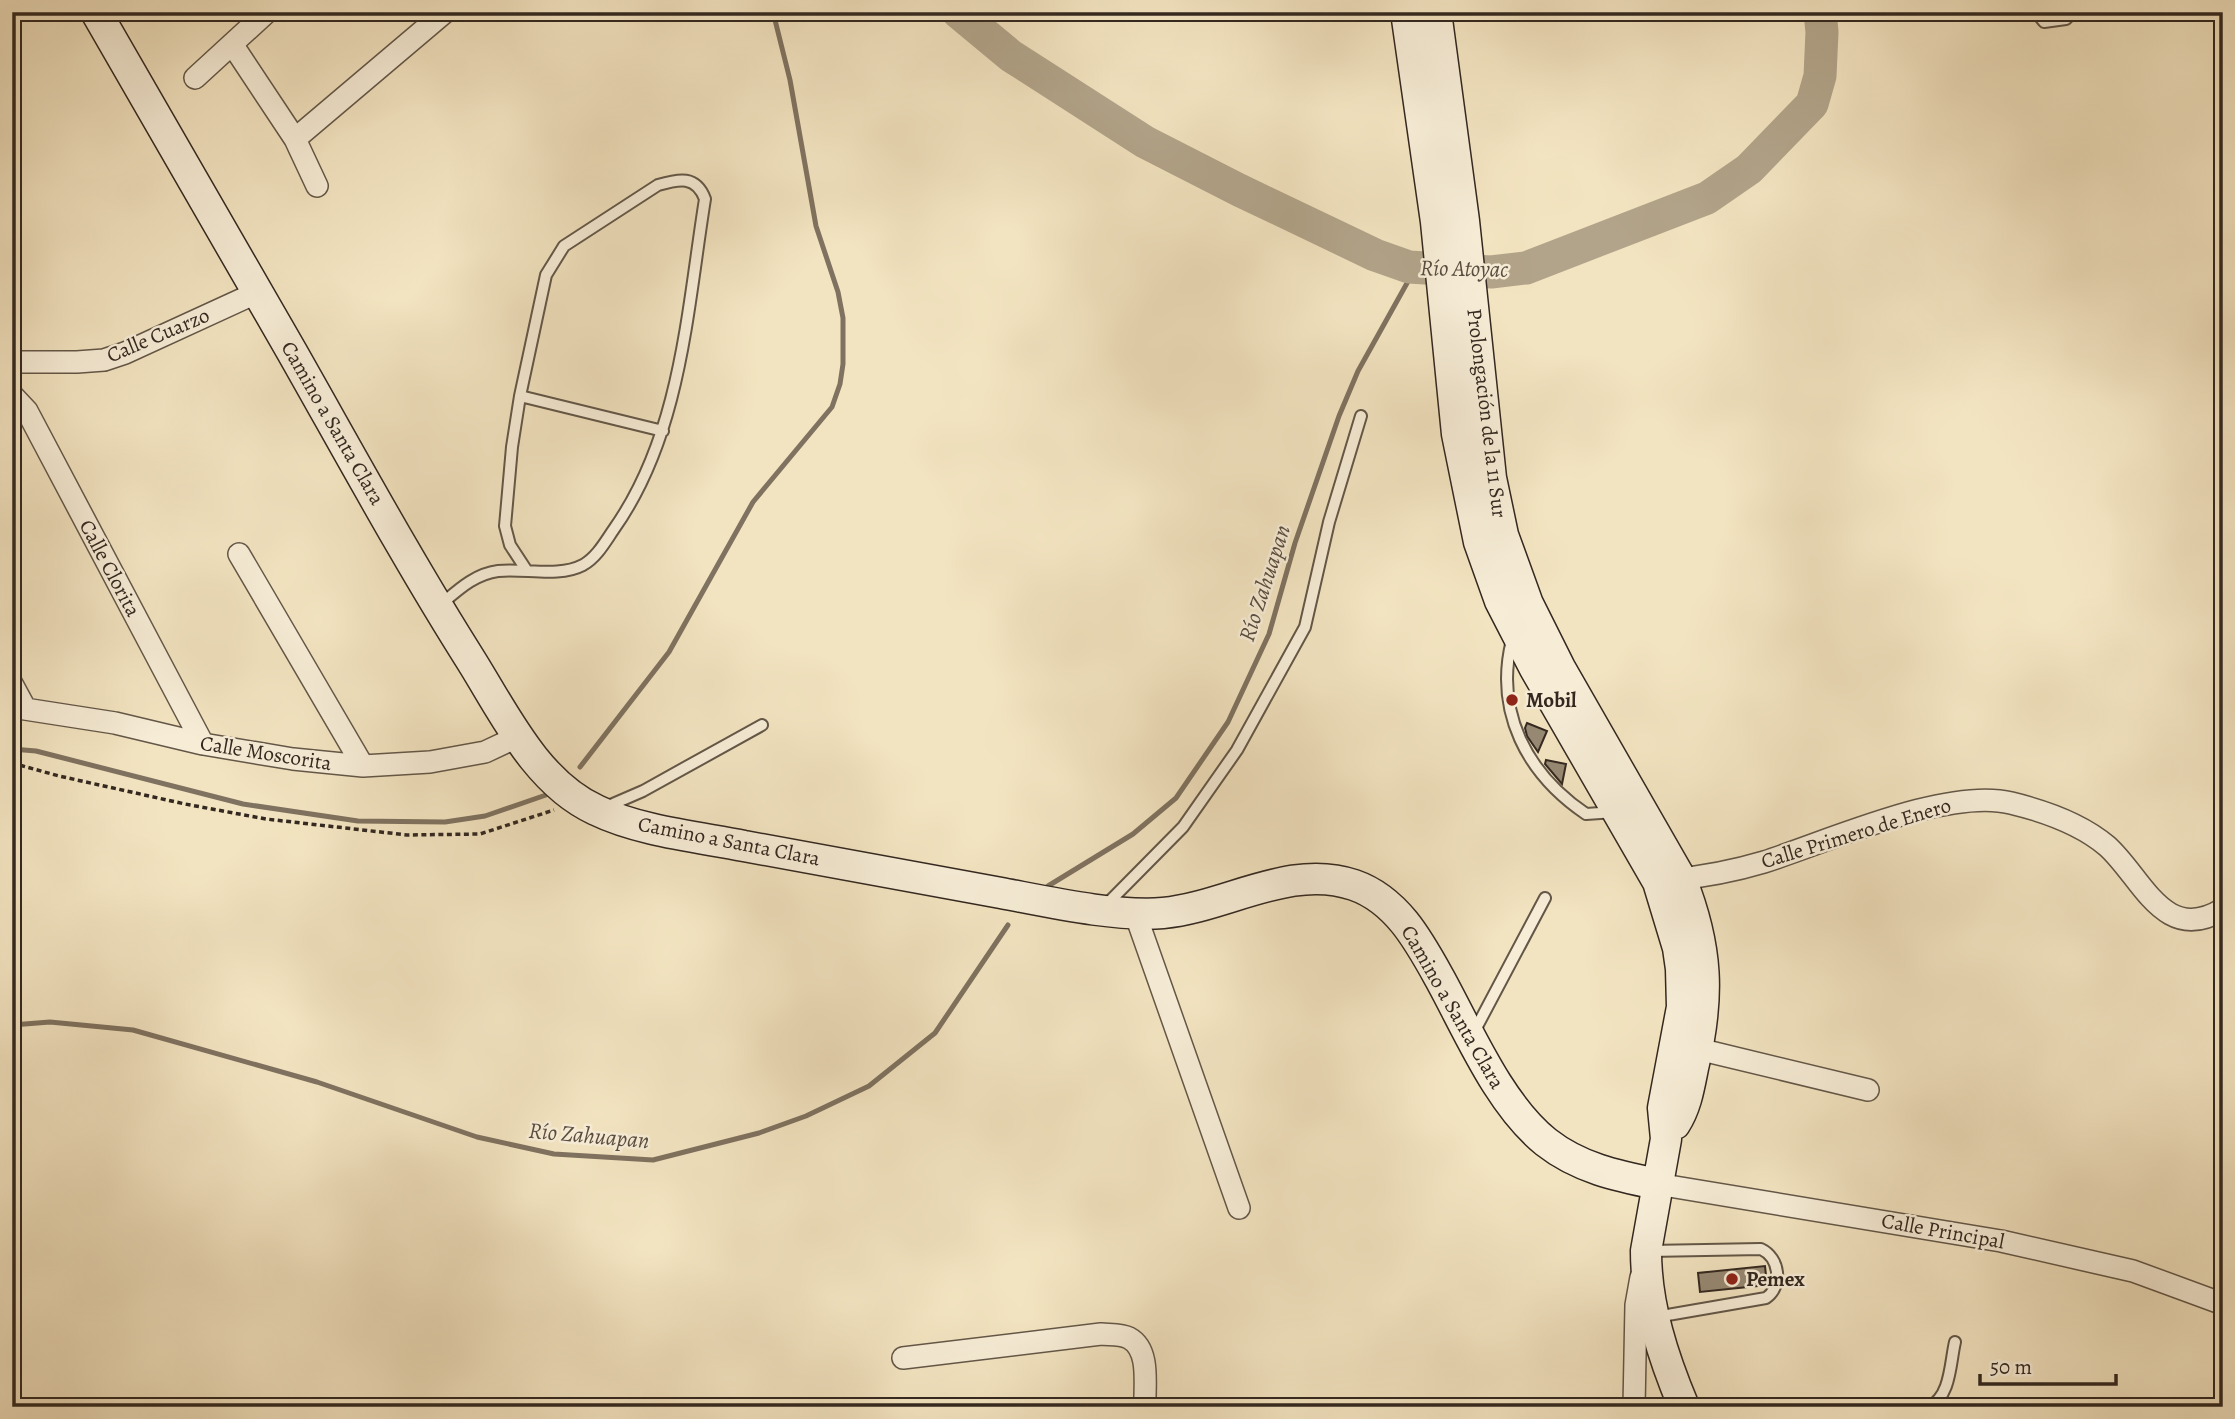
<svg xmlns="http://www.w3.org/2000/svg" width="2235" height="1419" viewBox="0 0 2235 1419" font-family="Alegreya,serif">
<rect width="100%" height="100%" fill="#f3e4c1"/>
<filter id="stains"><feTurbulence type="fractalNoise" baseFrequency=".00286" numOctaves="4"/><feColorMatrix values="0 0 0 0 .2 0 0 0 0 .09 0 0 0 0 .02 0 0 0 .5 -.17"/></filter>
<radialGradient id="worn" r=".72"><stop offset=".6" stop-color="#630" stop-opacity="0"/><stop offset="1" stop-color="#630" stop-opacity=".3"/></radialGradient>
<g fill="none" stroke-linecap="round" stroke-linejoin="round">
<!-- stream -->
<path stroke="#7f7260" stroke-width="5" d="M12,749L36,751L243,804L358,821L445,822L485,816L546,795
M580,767L669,652L753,502L832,407L840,384L843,364V318L838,292L816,226L790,80L773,12
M1048,886L1133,834L1176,798L1228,722L1269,634L1295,543L1339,416L1358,371L1416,267
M12,1025L50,1022L133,1030L317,1082L477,1137L554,1154L653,1160L759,1133L806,1116L869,1086L935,1033L1008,925"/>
<!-- river -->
<path stroke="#b2a48a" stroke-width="33" d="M958,12L1011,56L1145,142L1239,190L1375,255L1409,267L1491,272L1526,268L1707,198L1749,169L1812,104L1820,76L1822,32L1820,12"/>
</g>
<!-- building -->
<path fill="#978a74" stroke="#332820" stroke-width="2" d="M1527,723L1547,731L1538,752L1527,736L1525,728Z
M1546,760L1566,764L1562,784L1545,764Z
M1765,1266L1767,1285L1700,1292L1698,1273Z"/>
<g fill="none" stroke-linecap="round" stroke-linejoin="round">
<!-- lane casing -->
<g stroke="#635748" stroke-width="14">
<path id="lane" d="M2036,12L2044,22L2066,19L2073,12
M520,396L663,431
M439,606C457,591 474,574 498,571C525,568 558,578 583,565C597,557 605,542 614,529C681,434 687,311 705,199C696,175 679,179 658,185L564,246L546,275L520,396L512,447L505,526L510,545L527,571
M1512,640C1494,712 1527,774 1586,814L1615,812
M606,807L643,791L762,725
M1104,907L1183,827L1237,750L1305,627L1329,522L1361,416
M1473,1034L1545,898
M1649,1251L1761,1249C1780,1258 1783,1286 1766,1298L1656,1317
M1929,1407C1951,1396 1950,1363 1955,1342"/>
</g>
<!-- street casing -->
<g stroke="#635748" stroke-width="24">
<path id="street" d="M232,44L295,139L317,186
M195,78L267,12
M295,139L445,12
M12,362H77L104,360L125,353L258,292
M12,395L27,411L203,744
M239,554L363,766
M12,684L25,708
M12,707L115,723L203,744L293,759L363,766L430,762L485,752L519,736
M1670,880C1702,877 1734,871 1764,862C1827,842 1948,787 2011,803C2044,811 2080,823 2107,846C2142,877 2164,946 2223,909
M1135,913L1239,1208
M1698,1049L1868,1090
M1657,1184L2001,1241L2133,1271L2223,1304
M903,1358L1101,1334C1109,1335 1121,1334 1129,1338C1151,1350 1144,1386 1145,1407
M1634,1407L1636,1305L1641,1277"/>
</g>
<!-- secondary casing -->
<g stroke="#332820" stroke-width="33">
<path id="secondary" d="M96,12C161,126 227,238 292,352C351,456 408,561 472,662C505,715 537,783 596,810C639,831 698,837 744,846C830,862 916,878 1001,893C1049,902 1116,917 1163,913C1227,907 1290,863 1354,885C1397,900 1419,941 1440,979C1469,1032 1499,1104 1546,1142C1579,1168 1617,1176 1657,1184
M1406,12L1436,222L1457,434L1479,542L1500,601L1534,667L1658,882L1678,948L1681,969L1682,1007L1663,1108L1666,1139L1646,1251C1646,1305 1663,1357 1684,1407
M1436,12L1464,221L1491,478L1503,535L1528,604L1560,668L1681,879C1708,947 1710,997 1693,1068C1689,1088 1686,1107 1675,1124"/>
</g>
<!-- path -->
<path stroke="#332820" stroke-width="3.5" stroke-dasharray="5 3.5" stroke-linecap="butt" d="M12,763L59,776L185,804L266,819L407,835L480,834L554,810"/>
<!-- lane -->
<use href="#lane" stroke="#f7edd7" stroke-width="10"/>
<!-- street -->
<use href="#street" stroke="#f7edd7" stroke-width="21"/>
<!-- secondary -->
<use href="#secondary" stroke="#f7edd7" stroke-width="30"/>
</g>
<!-- markers -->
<g fill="#8f2418" stroke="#f7edd7" stroke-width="2.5">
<circle cx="1512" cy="700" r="7"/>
<circle cx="1732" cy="1279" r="7"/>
</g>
<g text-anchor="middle" stroke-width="5" stroke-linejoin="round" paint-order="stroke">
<!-- street labels -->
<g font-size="21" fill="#332820" stroke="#f7edd7">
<text transform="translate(158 335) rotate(-23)" y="7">Calle Cuarzo</text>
<text transform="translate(1487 413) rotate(83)" y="7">Prolongación de la 11 Sur</text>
<text transform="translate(333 423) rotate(60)" y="7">Camino a Santa Clara</text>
<text transform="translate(110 568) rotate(62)" y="7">Calle Clorita</text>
<text transform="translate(266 753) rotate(9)" y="7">Calle Moscorita</text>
<text transform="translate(1856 833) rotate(-17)" y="7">Calle Primero de Enero</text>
<text transform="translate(729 841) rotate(11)" y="7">Camino a Santa Clara</text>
<text transform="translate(1453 1007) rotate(60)" y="7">Camino a Santa Clara</text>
<text transform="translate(1943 1231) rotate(10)" y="7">Calle Principal</text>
</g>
<!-- poi labels -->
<g font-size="21" font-weight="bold" fill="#332820" stroke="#f7edd7" text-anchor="start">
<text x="1526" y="707">Mobil</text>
<text x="1746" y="1286">Pemex</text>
</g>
<!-- water labels -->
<g font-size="23" font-style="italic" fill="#594d40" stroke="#f7edd7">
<text transform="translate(1464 268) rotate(1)" y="8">Río Atoyac</text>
<text transform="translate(1264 583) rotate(-72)" y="8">Río Zahuapan</text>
<text transform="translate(589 1135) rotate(5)" y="8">Río Zahuapan</text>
</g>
</g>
<!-- margin -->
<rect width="2235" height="1419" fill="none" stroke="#f3e4c1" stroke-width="42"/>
<rect x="14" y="14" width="2207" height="1391" fill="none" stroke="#332820" stroke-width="3.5"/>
<rect x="21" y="21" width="2193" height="1377" fill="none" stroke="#332820" stroke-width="2"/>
<!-- scale -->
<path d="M1980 1374v10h136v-10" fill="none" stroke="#332820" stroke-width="3.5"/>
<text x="1990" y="1374" font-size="21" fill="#332820" stroke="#f7edd7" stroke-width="5" paint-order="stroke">50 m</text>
<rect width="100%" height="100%" filter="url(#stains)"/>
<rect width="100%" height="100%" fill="url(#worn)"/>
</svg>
